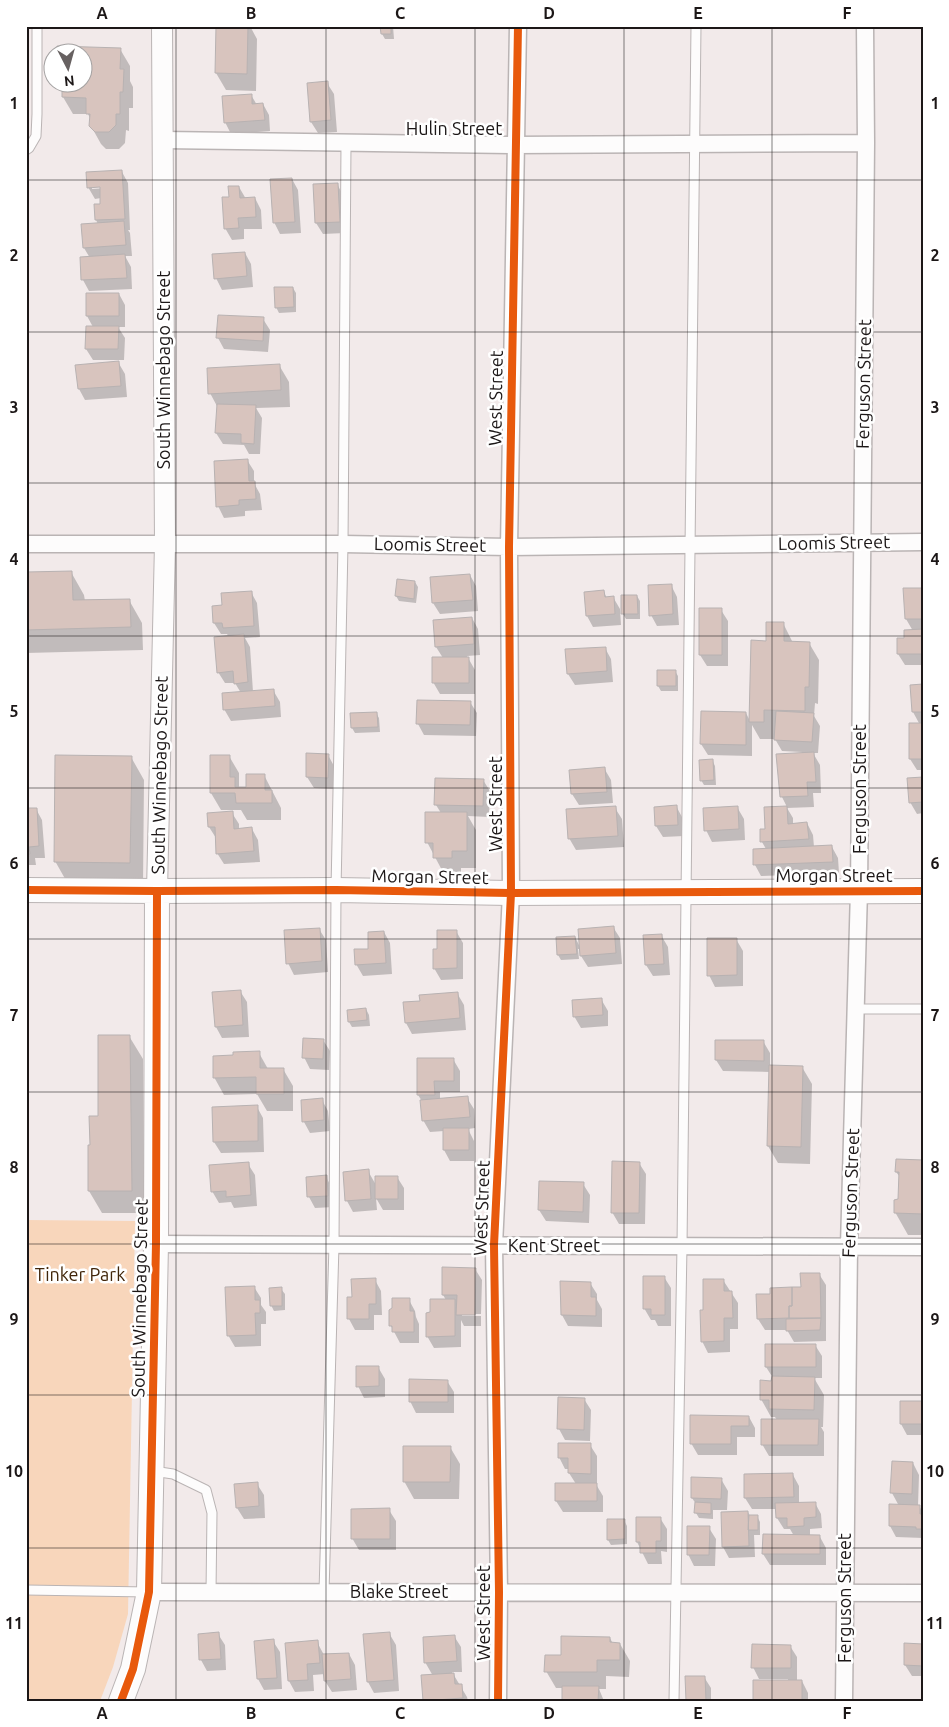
<svg xmlns="http://www.w3.org/2000/svg" width="949" height="1727" viewBox="0 0 949 1727" font-family="Ubuntu,sans-serif">
<rect width="100%" height="100%" fill="#f2eaea"/>
<!-- green -->
<path fill="#f8d6bb" d="M26,1220L135,1221L128,1614L113,1667L100,1701H26Z"/>
<!-- shadow -->
<path fill="#0003" fill-rule="evenodd" d="M217,26H250L257,39L256,91L226,90L216,73Z
M381,26H393L394,39H385L382,34Z
M59,48L120,49L130,66V81L133,87V108H129V131L126,130L125,143L119,149H106L101,144L91,126V120L88,114H73L63,97V88L60,82H82V52H59Z
M327,83L334,94L337,132L318,133L311,122Z
M251,95L257,105L263,104L269,115L270,131L231,134L225,122Z
M122,172L128,183L130,230H128L130,233L132,256H125L131,267L132,289L89,291L83,280L81,258H90L84,248L98,224L96,220L102,205L101,198L95,199L88,187ZM92,186H106V188L92,189Z
M292,179L298,190L301,233L280,234L274,222Z
M337,184L343,195L345,233L323,234L316,223Z
M239,187L246,199L255,198L261,210L262,229H244V239L232,240L225,228L230,198Z
M245,253L251,264L253,287L222,290L216,278Z
M293,288L296,293V312L279,313L276,307Z
M119,294L125,305V327H118L125,338L124,360H93L86,349L93,327L87,316Z
M263,319L270,330L268,352L224,349L218,338Z
M118,362L125,374L127,397L85,400L79,389Z
M279,365L289,382L290,407L256,408L262,418L260,454H249L244,445L223,444L216,433L218,408L210,393Z
M247,460L254,471V483L260,494L262,510L245,511V516L224,518L218,506Z
M71,572L84,595L85,601L129,600L142,623L143,650L26,653V573Z
M470,575L476,586L478,611L440,614L433,603Z
M415,582L418,587L416,603L399,601L396,596Z
M671,585L677,597L679,625L657,626L651,615Z
M923,589V665H905L898,654L906,639L913,631L906,619Z
M603,591L607,598L613,597L620,609L621,625L593,627L587,616Z
M251,592L257,603L260,637L245,638L250,647L253,692L273,690L280,702L281,717L231,721L224,709L241,693L235,683H225L218,672L229,637L227,634H221L214,623L224,606Z
M637,596L640,601V619H626L623,614Z
M721,610L728,621V666H707L700,655Z
M472,618L478,629L480,655L467,656L475,670V694H440L433,682L443,658L436,647Z
M783,623L793,643H809L819,660L818,704L815,703L814,716L820,726L818,753H813L820,765L821,793H813L814,807L787,808L793,818V824L807,823L813,835L814,847H832L838,858L839,873L761,876L755,865L766,849L762,842L767,830L765,808L787,807L782,797L802,752L782,751L775,739H760L752,725V756L708,755L701,744L746,713L750,721L767,642Z
M605,648L611,659L613,682L575,685L568,674Z
M675,671L678,676V691H661L658,686Z
M923,685V770H917L910,759L920,725L913,712L911,686Z
M418,701L470,702L477,713L476,736L424,735L418,724Z
M376,713L379,718L380,732L355,733L352,728L351,715Z
M328,755L334,766V789L314,788L307,777Z
M229,756L239,773V787L247,788L264,775L281,808V820H247L241,810H221L211,793Z
M131,757L144,780L143,885L68,884L55,861Z
M712,760L715,766L716,785H704L701,780Z
M604,768L611,780L613,803L579,805L572,794L571,771Z
M923,779V813L917,814L910,802Z
M483,780L490,791L489,817L468,816L476,830V868H461V874H444L427,842L441,813L436,805Z
M676,806L682,817L684,836L663,837L656,826L655,808Z
M737,807L744,819L745,840L712,842L706,830Z
M615,808L622,819L624,847L576,850L569,838Z
M26,809H36L42,820L45,858H35L36,865H26Z
M232,813L239,824V829H252L258,840L260,862L224,864L217,853L216,838L209,827L208,814Z
M613,927L620,938L622,964L588,967L581,956V949H578L579,959L561,960L558,955L575,937L580,947Z
M319,929L326,940L328,972L294,975L288,963Z
M456,931L463,943V979L441,980L434,968L438,950Z
M384,932L390,943L392,974L363,976L356,964Z
M661,935L668,947L670,975L653,976L646,965Z
M736,939L743,951V986L715,987L709,975Z
M240,991L247,1002L249,1037L222,1038L216,1027Z
M457,993L464,1005L466,1030L412,1034L406,1023L421,1002Z
M601,999L608,1011V1026L581,1028L574,1016Z
M366,1009L369,1015L370,1026L352,1027L349,1022Z
M129,1036L143,1059L144,1213H102L89,1191L100,1117Z
M323,1040L330,1051L329,1070L310,1069L304,1057Z
M763,1041L770,1053V1066L802,1067L812,1084L810,1164L778,1163L768,1146L770,1072L723,1071L716,1060Z
M259,1053L268,1069H283L293,1086V1111H267L257,1094L224,1095L214,1077Z
M453,1059L460,1071V1092H440V1100L467,1098L474,1109L475,1128L468,1129L474,1141V1161H450L444,1150V1131L430,1132L423,1120L422,1101L418,1095Z
M322,1100L328,1111L330,1131L310,1133L304,1122Z
M257,1107L263,1118L264,1152L221,1153L214,1142Z
M923,1161V1235H908L895,1212L899,1201L900,1177L896,1172Z
M639,1163L646,1174L645,1224H619L612,1212Z
M248,1164L255,1175L257,1206L234,1208L231,1202L219,1203L212,1191Z
M368,1171L376,1185L397,1177L404,1188V1210H383L376,1198L377,1210L353,1212L347,1201Z
M326,1177L332,1188L334,1207L315,1208L309,1197Z
M540,1182L583,1184L590,1195L589,1223L546,1221L539,1210Z
M475,1269L482,1280L481,1314H462V1316H481V1326H464L461,1320V1347L434,1348L427,1336L446,1300L443,1295Z
M819,1274L826,1285V1341L794,1342L787,1330H765L758,1319V1295H772L802,1288Z
M664,1277L671,1288V1326H658L655,1320H651L644,1308Z
M375,1280L381,1291L382,1315H374V1330H355L349,1319Z
M723,1280L738,1303V1329H730V1352L708,1353L702,1341L705,1311Z
M561,1282L590,1283L597,1294V1300L602,1309V1327L568,1326L562,1315Z
M254,1287L261,1298V1305L266,1312V1324H261V1346L235,1347L228,1335Z
M281,1289L285,1294V1310L274,1311L271,1305Z
M409,1300L415,1311L416,1317L419,1324V1343H400L391,1326V1311Z
M815,1345L822,1356V1378H814L824,1395L823,1427H821L824,1432V1456H769L762,1444L777,1420L775,1417H771L761,1399L773,1382V1378L766,1367Z
M378,1367L385,1379V1397L364,1398L358,1386Z
M447,1381L454,1392V1413H416L410,1401Z
M584,1399L591,1410L590,1441L565,1440L559,1429Z
M901,1402H923V1435H907L901,1424Z
M749,1417L755,1428V1437H737V1455H698L691,1443Z
M590,1445L597,1456V1486L603,1496V1512H563L556,1501V1484H576L569,1473V1469H565L559,1457Z
M450,1447L460,1464L459,1499H414L404,1481Z
M893,1462L913,1463L919,1475L918,1506H919L923,1512V1538L896,1537L890,1526L899,1506L892,1493Z
M793,1475L799,1486V1503H815L821,1514L822,1528L810,1529V1536L820,1537L826,1548V1565H770L763,1554L794,1536L790,1529H784L777,1518V1509H752L745,1498Z
M721,1479L728,1491L727,1510H713V1519L699,1518L696,1513V1504L692,1498Z
M257,1484L264,1495L265,1518L244,1519L237,1508Z
M389,1510L396,1521V1550H359L352,1538Z
M748,1512L750,1516H757L760,1522V1535H754L755,1557L729,1558L723,1547Z
M660,1518L667,1529V1552L661,1551L662,1564H648L637,1542Z
M624,1520L627,1526V1544L611,1545L608,1540Z
M709,1528L716,1539L715,1566H694L688,1554Z
M389,1633L396,1645L399,1691L374,1693L368,1682Z
M218,1634L225,1645L226,1670L207,1671L201,1660Z
M454,1636L461,1647L462,1672H452L467,1697L468,1701H425L433,1676L425,1662Z
M610,1638L613,1644H620L630,1661L629,1677L606,1676V1689H599L604,1701H563V1688H556L546,1671L562,1656Z
M273,1641L280,1652L282,1689L264,1690L258,1679Z
M317,1642L324,1655L349,1654L355,1665L357,1690L332,1692L325,1681V1674L313,1675L314,1691L295,1692L289,1681Z
M923,1645V1676H912L905,1665Z
M790,1646L797,1657V1681H802L808,1693V1701H755L788,1681V1679H759L753,1667Z
M704,1677L711,1688V1701H687Z"/>
<!-- building -->
<path fill="#d8c4be" stroke="#b8b2b2" d="M216,26H248L247,74L215,73Z
M380,26H391V34H381Z
M57,46L121,48L120,69H124L123,92H120V114H116V125L109,132H95L89,126L90,114H86V98L62,97V82H82V52H57Z
M328,81L331,120L310,122L307,83Z
M252,94V104L263,103L265,120L224,123L222,96Z
M122,170L125,219L95,220L94,204H100V187L87,188L86,172Z
M292,178L295,222L273,223L270,179Z
M338,183L340,222L315,223L313,184Z
M228,186H239L240,198L255,197L256,217L238,218L239,228L224,229L222,197H229Z
M124,221L126,245L83,248L81,224Z
M245,252L247,276L214,279L212,254Z
M125,254L127,278L81,280L80,257Z
M274,287H293L294,307L275,308Z
M86,293H119V316H86Z
M218,315L264,317L263,341L216,338Z
M86,326H119L118,349H85Z
M119,361L121,386L78,389L75,365Z
M280,364L281,390L208,394L207,368Z
M217,404L256,405L254,444L241,443V434L215,433Z
M248,459L249,481H255L256,499L239,500V505L216,507L214,461Z
M72,571L73,600L130,599L131,627L26,630V572Z
M470,574L473,600L432,603L430,577Z
M397,579L415,581L414,599L395,596Z
M672,584L673,614L649,616L648,585Z
M903,588H923V619H905Z
M604,590L605,597L614,596L615,614L586,616L584,592Z
M252,591L254,626L223,628L222,623H213L212,606L222,605L221,593Z
M621,595H637L638,614H621Z
M699,608H722V655H699Z
M472,617L474,644L435,647L433,620Z
M766,622H784V641L810,642L809,687H805V711L764,710V722H749L751,640L766,641Z
M923,629V654H897V638H904V630Z
M244,634L248,682L234,684L233,671L217,673L214,637Z
M606,647L607,671L567,674L565,649Z
M432,657H469V683H432Z
M657,670H676V686H657Z
M923,684V712H912L910,685Z
M274,689L275,706L223,710L222,693Z
M417,700L471,701L470,725L416,724Z
M701,711L746,712V745L700,744Z
M776,711L814,713L812,742L774,740Z
M377,712L378,727L351,728L350,713Z
M909,723H923V759H909Z
M814,752L816,782H807L808,796L780,797L776,754Z
M306,753L329,754L328,778L306,777Z
M55,755L132,756L130,863L54,862Z
M210,755H230V777H235V787H246V774H265V790H272V803H236L235,793H210Z
M713,759L714,780L700,781L699,760Z
M605,767L607,792L571,794L569,770Z
M923,777V802L909,803L907,778Z
M435,778L484,779L483,806L434,805Z
M677,805L678,825L655,826L654,807Z
M616,806L618,836L568,839L566,809Z
M738,806L739,829L704,831L703,808Z
M787,806L788,824L807,822L809,839L760,842V829H765L764,807Z
M26,808H37L39,846L29,847L30,854H26Z
M233,811L234,829L252,827L254,851L216,854L215,827H208L207,813Z
M425,812H467V851H452V858H433V843H425Z
M832,845L833,862L753,865V849Z
M614,926L616,953L580,956L578,929Z
M320,928L322,961L286,964L284,930Z
M437,930H457V968L433,969V949H437Z
M384,931L386,963L355,965L354,949H368V932Z
M662,934L664,964L645,965L643,935Z
M575,936L577,954L557,955L556,937Z
M707,938H737V975L707,976Z
M241,990L243,1025L215,1027L212,992Z
M458,992L460,1018L405,1023L403,1002L420,1001L419,995Z
M602,998L603,1015L573,1017L572,1000Z
M366,1008L367,1020L348,1022L347,1010Z
M98,1035H130L132,1191H88V1145H90L89,1116H98Z
M303,1038L324,1039L323,1059L302,1058Z
M715,1040H764V1061L715,1060Z
M260,1051V1068H284V1094H256V1077L213,1078V1056L233,1055V1052Z
M417,1058H454V1081H434L435,1095H417Z
M769,1065L803,1066L801,1147L767,1146Z
M468,1096L470,1117L422,1121L420,1100Z
M323,1098L324,1120L302,1122L301,1100Z
M258,1105V1141L213,1142L212,1107Z
M443,1128H469V1150H443Z
M896,1159L923,1160V1214L894,1213V1200L898,1199L899,1172H895Z
M612,1161L640,1162L639,1213H611Z
M249,1162L251,1195L226,1197V1191L211,1192L209,1165Z
M369,1169L371,1199L345,1201L343,1172Z
M327,1175L328,1196L307,1197L306,1177Z
M375,1176H398V1199H375Z
M539,1181L584,1182L583,1212L538,1210Z
M442,1267L476,1268L475,1315H456L457,1295H442Z
M800,1273H820L821,1318H789V1306H792V1287H801Z
M643,1276H665V1315H651V1309H643Z
M376,1278V1304H369V1319H347V1297H352L351,1279Z
M703,1279H724V1291H732L733,1318H724V1341L701,1342L700,1310H703Z
M560,1281L591,1282V1297H596V1316L561,1315Z
M255,1286V1300H260V1313H255L256,1335L227,1336L225,1287Z
M282,1287V1306H270L269,1288Z
M792,1287V1306H789V1318L757,1319L756,1294H770V1288Z
M392,1298H410V1311H414V1332H392V1326H389V1310L392,1308Z
M430,1299H455V1336L426,1337V1313L430,1312Z
M821,1318L820,1330L786,1331V1319Z
M765,1344H816V1367H765Z
M356,1366H379V1386L356,1387Z
M772,1376L815,1377L814,1410L769,1409V1400H760V1380L771,1381Z
M409,1379L448,1380V1402H409Z
M558,1397L585,1398L584,1430L557,1429Z
M900,1401H923V1424H900Z
M690,1415L749,1416V1426H731V1444H690Z
M761,1419H819L818,1445H761Z
M558,1443H591V1474L568,1473V1458H558Z
M403,1446H451L450,1482H403Z
M892,1461L913,1462L912,1494L890,1493Z
M793,1473L794,1497L744,1498V1474Z
M691,1477L722,1478L721,1499L691,1498Z
M258,1482L259,1506L236,1508L234,1484Z
M555,1483H597V1501H555Z
M695,1502L711,1503V1514L694,1513Z
M816,1502V1517L804,1518V1526L787,1527V1518H776L775,1503Z
M889,1504L920,1505V1514H923V1529H916V1527L889,1526Z
M390,1508V1539H351V1509Z
M748,1511L749,1546L722,1547L721,1512Z
M749,1515H758V1530H748Z
M636,1517H661V1541H656V1553H640V1542H636Z
M607,1519H625V1539L607,1540Z
M687,1526H710L709,1555H687Z
M763,1534L820,1535V1554H762Z
M219,1632L221,1659L199,1660L198,1634Z
M390,1632L394,1680L367,1682L363,1634Z
M455,1635L457,1661L424,1663L423,1637Z
M561,1636L610,1637V1642L620,1643V1660H597V1672H544L545,1655H561Z
M274,1639L277,1678L257,1679L254,1641Z
M318,1640L320,1663L307,1664L308,1680L288,1681L285,1643Z
M904,1643L923,1644V1666L904,1665Z
M752,1644L791,1645V1668H751Z
M349,1653L351,1679L324,1681L322,1654Z
M454,1673L455,1684H462L463,1698L423,1701L421,1675Z
M685,1676H705L706,1701H686Z
M753,1680H802V1701H753Z
M562,1686H599L598,1701H562Z"/>
<g fill="none" stroke-linecap="round" stroke-linejoin="round">
<!-- service casing -->
<g stroke="#bab4b4" stroke-width="11">
<path id="service" d="M26,150L29,148L36,136L37,114V26
M856,1009H923
M153,1471L173,1474L206,1490L212,1513L211,1592
M26,1590L148,1592
M324,1592L334,1245L336,890L343,544L346,144
M674,1701L682,1246L696,26"/>
</g>
<!-- minor casing -->
<g stroke="#bab4b4" stroke-width="19">
<path id="minor" d="M163,140L515,145L866,143
M26,544H343L509,547L923,542
M156,1244L923,1247
M149,1592L923,1593
M498,1701L499,1592L494,1245L511,893L509,547L518,26
M844,1701L849,1246L859,890L866,143L865,26"/>
</g>
<!-- tertiary casing -->
<g stroke="#bab4b4" stroke-width="22">
<path id="tertiary" d="M157,891L165,544L162,26"/>
</g>
<!-- secondary casing -->
<g stroke="#bab4b4" stroke-width="26">
<path id="secondary" d="M26,890L157,891L336,890L511,893L923,891
M121,1701L133,1669L149,1592L156,1244L157,891"/>
</g>
<!-- service -->
<use href="#service" stroke="#fdfcfc" stroke-width="9"/>
<!-- minor -->
<use href="#minor" stroke="#fdfcfc" stroke-width="16"/>
<!-- tertiary -->
<use href="#tertiary" stroke="#fdfcfc" stroke-width="20"/>
<!-- secondary -->
<use href="#secondary" stroke="#fdfcfc" stroke-width="24"/>
<!-- cycleway casing -->
<g stroke="#fff" stroke-width="11">
<path id="cycleway" d="M26,890L157,891L336,890L511,893L923,891
M121,1701L133,1669L149,1592L156,1244L157,891
M498,1701L499,1592L494,1245L511,893L509,547L518,26"/>
</g>
<!-- cycleway -->
<use href="#cycleway" stroke="#e8590c" stroke-width="8"/>
</g>
<!-- grid -->
<path fill="none" stroke="#1c1717" stroke-width="1" stroke-opacity="0.55" d="M176,26V1701M326,26V1701M475,26V1701M624,26V1701M772,26V1701M26,180H923M26,332H923M26,483H923M26,636H923M26,788H923M26,939H923M26,1092H923M26,1244H923M26,1395H923M26,1548H923"/>
<g text-anchor="middle" stroke-width="5" stroke-linejoin="round" paint-order="stroke">
<!-- street labels -->
<g font-size="18" fill="#1c1717" stroke="#fff">
<text x="454" y="135">Hulin Street</text>
<text transform="translate(164 370) rotate(-90)" y="6">South Winnebago Street</text>
<text transform="translate(864 384) rotate(-89)" y="6">Ferguson Street</text>
<text transform="translate(496 398) rotate(-89)" y="6">West Street</text>
<text transform="translate(834 543) rotate(-1)" y="6">Loomis Street</text>
<text transform="translate(430 545) rotate(1)" y="6">Loomis Street</text>
<text transform="translate(160 775) rotate(-89)" y="6">South Winnebago Street</text>
<text transform="translate(860 789) rotate(-90)" y="6">Ferguson Street</text>
<text transform="translate(496 804) rotate(-90)" y="6">West Street</text>
<text x="834" y="882">Morgan Street</text>
<text transform="translate(430 877) rotate(1)" y="6">Morgan Street</text>
<text transform="translate(851 1193) rotate(-88)" y="6">Ferguson Street</text>
<text transform="translate(482 1208) rotate(-88)" y="6">West Street</text>
<text x="554" y="1252">Kent Street</text>
<text transform="translate(140 1298) rotate(-89)" y="6">South Winnebago Street</text>
<text x="399" y="1598">Blake Street</text>
<text transform="translate(845 1598) rotate(-90)" y="6">Ferguson Street</text>
<text transform="translate(484 1613) rotate(-90)" y="6">West Street</text>
</g>
<!-- park labels -->
<g font-size="18" fill="#41260a" stroke="#fff">
<text x="80" y="1281">Tinker Park</text>
</g>
</g>
<!-- border -->
<rect width="949" height="1727" fill="none" stroke="#ffffff" stroke-width="55"/>
<!-- north arrow -->
<g transform="translate(68 68) rotate(174)"><circle r="24" fill="#ffffff" stroke="#a4a2a2"/>
<path d="M0-4L9 19L0 12L-9 19Z" fill="#676161"/>
<text y="-8" font-size="14" font-weight="bold" text-anchor="middle" fill="#1c1717">N</text>
</g>
<rect x="28" y="28" width="894" height="1672" fill="none" stroke="#1c1717" stroke-width="2"/>
<g font-size="16" text-anchor="middle" font-weight="bold" fill="#1c1717">
<text x="102" y="19">A</text>
<text x="251" y="19">B</text>
<text x="400" y="19">C</text>
<text x="549" y="19">D</text>
<text x="698" y="19">E</text>
<text x="847" y="19">F</text>
<text x="14" y="109">1</text>
<text x="935" y="109">1</text>
<text x="14" y="261">2</text>
<text x="935" y="261">2</text>
<text x="14" y="413">3</text>
<text x="935" y="413">3</text>
<text x="14" y="565">4</text>
<text x="935" y="565">4</text>
<text x="14" y="717">5</text>
<text x="935" y="717">5</text>
<text x="14" y="869">6</text>
<text x="935" y="869">6</text>
<text x="14" y="1021">7</text>
<text x="935" y="1021">7</text>
<text x="14" y="1173">8</text>
<text x="935" y="1173">8</text>
<text x="14" y="1325">9</text>
<text x="935" y="1325">9</text>
<text x="14" y="1477">10</text>
<text x="935" y="1477">10</text>
<text x="14" y="1629">11</text>
<text x="935" y="1629">11</text>
<text x="102" y="1719">A</text>
<text x="251" y="1719">B</text>
<text x="400" y="1719">C</text>
<text x="549" y="1719">D</text>
<text x="698" y="1719">E</text>
<text x="847" y="1719">F</text>
</g>
</svg>
